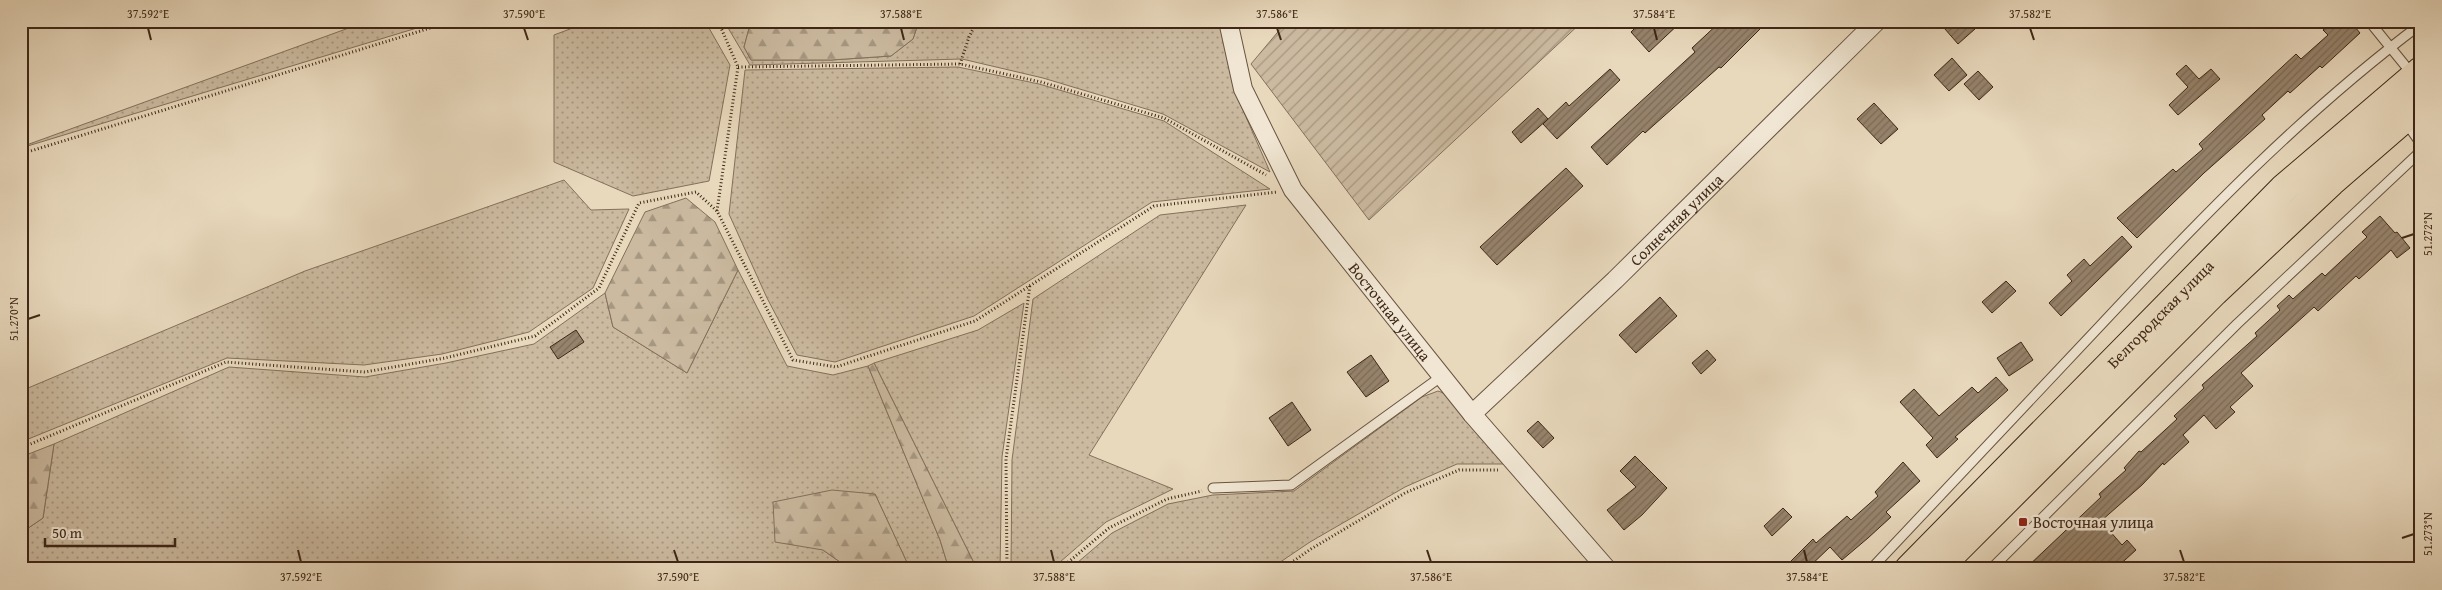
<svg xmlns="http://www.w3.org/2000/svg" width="2442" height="590" viewBox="0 0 2442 590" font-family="'Gentium Book Plus',serif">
<defs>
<pattern id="grass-dots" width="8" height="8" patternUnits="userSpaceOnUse" patternTransform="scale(1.25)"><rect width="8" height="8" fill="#cbbaa0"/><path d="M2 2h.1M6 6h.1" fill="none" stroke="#a69781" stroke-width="1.8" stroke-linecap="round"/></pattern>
<pattern id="forest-firs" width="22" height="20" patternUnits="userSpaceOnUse" patternTransform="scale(1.25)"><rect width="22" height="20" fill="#cbbaa0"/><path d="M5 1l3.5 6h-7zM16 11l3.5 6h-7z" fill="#a69781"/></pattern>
<pattern id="garden-furrows" width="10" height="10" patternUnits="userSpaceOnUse" patternTransform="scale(1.25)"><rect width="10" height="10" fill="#cbbaa0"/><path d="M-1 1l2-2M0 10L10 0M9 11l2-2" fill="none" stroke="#a69781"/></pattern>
<pattern id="building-hatch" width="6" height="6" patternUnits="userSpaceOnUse" patternTransform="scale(1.25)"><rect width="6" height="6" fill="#96836c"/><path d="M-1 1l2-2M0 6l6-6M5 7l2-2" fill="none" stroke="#7c6b58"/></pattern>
</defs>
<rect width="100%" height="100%" fill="#e8d8bc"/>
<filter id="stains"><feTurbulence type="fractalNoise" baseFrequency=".004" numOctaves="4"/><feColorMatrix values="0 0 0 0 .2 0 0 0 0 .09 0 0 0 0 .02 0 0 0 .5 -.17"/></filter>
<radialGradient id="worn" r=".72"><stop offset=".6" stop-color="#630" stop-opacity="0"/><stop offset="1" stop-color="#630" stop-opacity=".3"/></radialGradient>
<!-- grass -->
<path fill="url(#grass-dots)" stroke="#84705b" d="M368,21H440L21,148V147Z
M591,21H705L730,65L709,181L633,196L554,162V35Z
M724,21H751L744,47L751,60H831L891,56L913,39L919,21H1220L1236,94L1270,172L1163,114L1043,78L962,59L750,65Z
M958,67L1039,84L1164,121L1270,189L1152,202L974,316L835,362L797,355L767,298L729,214L745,70Z
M564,180L591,210L629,209L593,288L529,332L442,354L364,365L227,358L21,442V391L305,271Z
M1246,205L1089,455L1173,489L1106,522L1052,569H1011L1012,460L1033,299L1160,215Z
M738,270L787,366L833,375L868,366L940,540L949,569H910L875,494L823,550L850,569H21V533L43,518L54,444L229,367L365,377L446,363L534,344L605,293L613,327L687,373Z
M1024,303L1002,457L1000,569H977L874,363L978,330Z
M1438,391L1449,395L1506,464H1457L1405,487L1310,542L1270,569H1070L1112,533L1168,504L1213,495L1294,491L1422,397Z"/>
<!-- forest -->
<path fill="url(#forest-firs)" stroke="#84705b" d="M751,21H919L913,39L891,56L831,60H751L744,47Z
M686,198L715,222L738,270L687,373L613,327L605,293L645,212Z
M874,363L977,569H949L940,540L868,366Z
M54,444L43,518L21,533V457Z
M832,490L875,494L910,569H850L823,550L775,542L773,502Z"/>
<!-- garden -->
<path fill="url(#garden-furrows)" stroke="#84705b" d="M1287,21H1583L1369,220L1251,64Z"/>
<!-- building -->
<path fill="url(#building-hatch)" stroke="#3e2716" d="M1642,21H1682L1649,52L1631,32Z
M1721,21H1768L1721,68L1719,67L1645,133L1643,131L1607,165L1591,147L1695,52L1692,48Z
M1938,21H1984L1958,44Z
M2333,21H2350L2360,33L2322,68L2320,66L2290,93L2288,91L2262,115L2265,119L2204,173L2137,238L2117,218L2173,169L2176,172L2203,149L2199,144L2296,54L2301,59L2328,35L2323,30Z
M1952,58L1967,75L1949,91L1934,75Z
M2186,65L2199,79L2211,69L2220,79L2178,115L2169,105L2188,87L2176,74Z
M1610,69L1620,80L1557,139L1543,124L1566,102L1569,106Z
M1978,71L1993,87L1979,100L1964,84Z
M1874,103L1898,129L1881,144L1857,119Z
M1538,108L1548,119L1521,143L1512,132Z
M1566,168L1583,186L1497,265L1480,247Z
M2380,216L2395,233L2397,232L2410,248L2397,258L2391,250L2359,279L2356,276L2318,311L2314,307L2241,373L2253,386L2230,407L2235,412L2216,429L2204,415L2183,435L2189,442L2164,465L2163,463L2142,485L2101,521L2122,545L2127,540L2136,550L2115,569H2078L2071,561L2062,569H2025L2101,497L2099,494L2126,470L2124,468L2139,451L2141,452L2177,419L2174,416L2204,388L2202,385L2257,336L2255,333L2280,310L2277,306L2289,295L2293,299L2322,273L2325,276L2367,237L2362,232Z
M2122,236L2132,247L2061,316L2049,303L2072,281L2067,275L2084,259L2090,266Z
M2006,281L2016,291L1992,313L1982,302Z
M1660,297L1677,316L1636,353L1619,335Z
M576,330L584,342L558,359L550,347Z
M2021,342L2033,360L2009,376L1997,358Z
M1707,350L1716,360L1701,374L1692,363Z
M1371,355L1389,381L1366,397L1347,372Z
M1996,377L2008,390L1955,437L1958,439L1937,458L1926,445L1933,438L1900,402L1914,389L1939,416L1972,387L1978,393Z
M1292,402L1311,430L1288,446L1269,418Z
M1538,421L1554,438L1543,448L1527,431Z
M1635,456L1667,488L1642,515L1624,530L1607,510L1636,487L1620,471Z
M1903,462L1920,481L1886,512L1891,517L1868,538L1842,560L1830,547L1807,569H1783L1813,539L1816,543L1847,516L1851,520L1878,496L1875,492Z
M1783,508L1792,517L1772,536L1764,526Z"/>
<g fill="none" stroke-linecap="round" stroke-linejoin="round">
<!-- lane casing -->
<g stroke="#685340" stroke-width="11">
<path id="lane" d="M2369,21L2412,74
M2405,121L2421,144
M1213,488L1291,485L1442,376
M1871,569C1947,488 2023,408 2098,328C2199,220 2302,113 2421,24
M1991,569L2237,324L2421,151"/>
</g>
<!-- street casing -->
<g stroke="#685340" stroke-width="20">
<g id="street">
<path id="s1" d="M1228,21L1243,89L1293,190L1472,414L1607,569"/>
<path id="s2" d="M1472,414L1615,280L1877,21"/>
</g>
</g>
<!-- primary casing -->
<g stroke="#3e2716" stroke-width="30">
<g id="primary">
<path id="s3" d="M1909,569L2283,189L2421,71"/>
<path d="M1937,569L2214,292L2331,182L2421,104"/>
</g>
</g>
<!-- path -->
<path stroke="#3e2716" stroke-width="3" stroke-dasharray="1 2.5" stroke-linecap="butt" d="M960,64L969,37L977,21
M738,67L960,64L1041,82L1164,118L1266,175
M21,154L453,21
M717,211L738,67L718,21
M21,448L226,362L365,372L445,358L535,336L599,288L639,203L696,192L717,211L793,360L836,367L975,321L1154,206L1277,192
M1007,569L1006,459L1030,285
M1060,569L1109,528L1167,499L1202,491
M1282,569L1311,549L1405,493L1459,470H1498"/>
<!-- lane -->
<use href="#lane" stroke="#f0e6d3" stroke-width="9"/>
<!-- street -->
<use href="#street" stroke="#f0e6d3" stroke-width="18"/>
<!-- primary -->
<use href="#primary" stroke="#e8d8bc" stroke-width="28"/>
</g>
<!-- ticks -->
<path fill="none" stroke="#3e2716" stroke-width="2" d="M148,28L151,40M524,28L528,40M901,28L904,40M1277,28L1281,40M1654,28L1657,40M2030,28L2034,40M2402,238L2414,234M28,319L40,315M2402,538L2414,534M298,550L301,562M674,550L678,562M1051,550L1054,562M1427,550L1431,562M1804,550L1807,562M2180,550L2184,562"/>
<!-- markers -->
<rect fill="#8f2418" stroke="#f0e6d3" stroke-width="2" x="2018" y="517" width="10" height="10" rx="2.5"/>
<g text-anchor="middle" stroke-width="5" stroke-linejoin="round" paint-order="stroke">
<!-- street labels -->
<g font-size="16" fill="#3e2716" stroke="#f0e6d3">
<text dy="6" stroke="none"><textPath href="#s2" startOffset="282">Солнечная улица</textPath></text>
<text dy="6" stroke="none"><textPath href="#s1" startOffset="338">Восточная улица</textPath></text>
<text dy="6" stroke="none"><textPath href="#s3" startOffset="358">Белгородская улица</textPath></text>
</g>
<!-- poi labels -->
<g font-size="16" fill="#3e2716" stroke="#f0e6d3" text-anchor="start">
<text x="2033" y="528">Восточная улица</text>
</g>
</g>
<!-- margin -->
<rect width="2442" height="590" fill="none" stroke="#e8d8bc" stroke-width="55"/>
<!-- scale -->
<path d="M45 538v8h130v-8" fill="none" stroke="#3e2716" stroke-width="2.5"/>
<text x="52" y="538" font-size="15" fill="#3e2716" stroke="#f0e6d3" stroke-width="4" paint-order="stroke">50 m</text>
<rect x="28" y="28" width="2386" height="534" fill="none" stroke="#3e2716" stroke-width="2"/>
<g font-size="12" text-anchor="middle" fill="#3e2716">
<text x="148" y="18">37.592°E</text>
<text x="524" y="18">37.590°E</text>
<text x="901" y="18">37.588°E</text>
<text x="1277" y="18">37.586°E</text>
<text x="1654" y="18">37.584°E</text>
<text x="2030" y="18">37.582°E</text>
<text transform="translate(2428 234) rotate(-90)" y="4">51.272°N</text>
<text transform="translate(14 319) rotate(-90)" y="4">51.270°N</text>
<text transform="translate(2428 534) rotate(-90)" y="4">51.273°N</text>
<text x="301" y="581">37.592°E</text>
<text x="678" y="581">37.590°E</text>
<text x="1054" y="581">37.588°E</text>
<text x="1431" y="581">37.586°E</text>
<text x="1807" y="581">37.584°E</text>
<text x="2184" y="581">37.582°E</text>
</g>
<rect width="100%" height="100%" filter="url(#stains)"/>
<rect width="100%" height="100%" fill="url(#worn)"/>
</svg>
